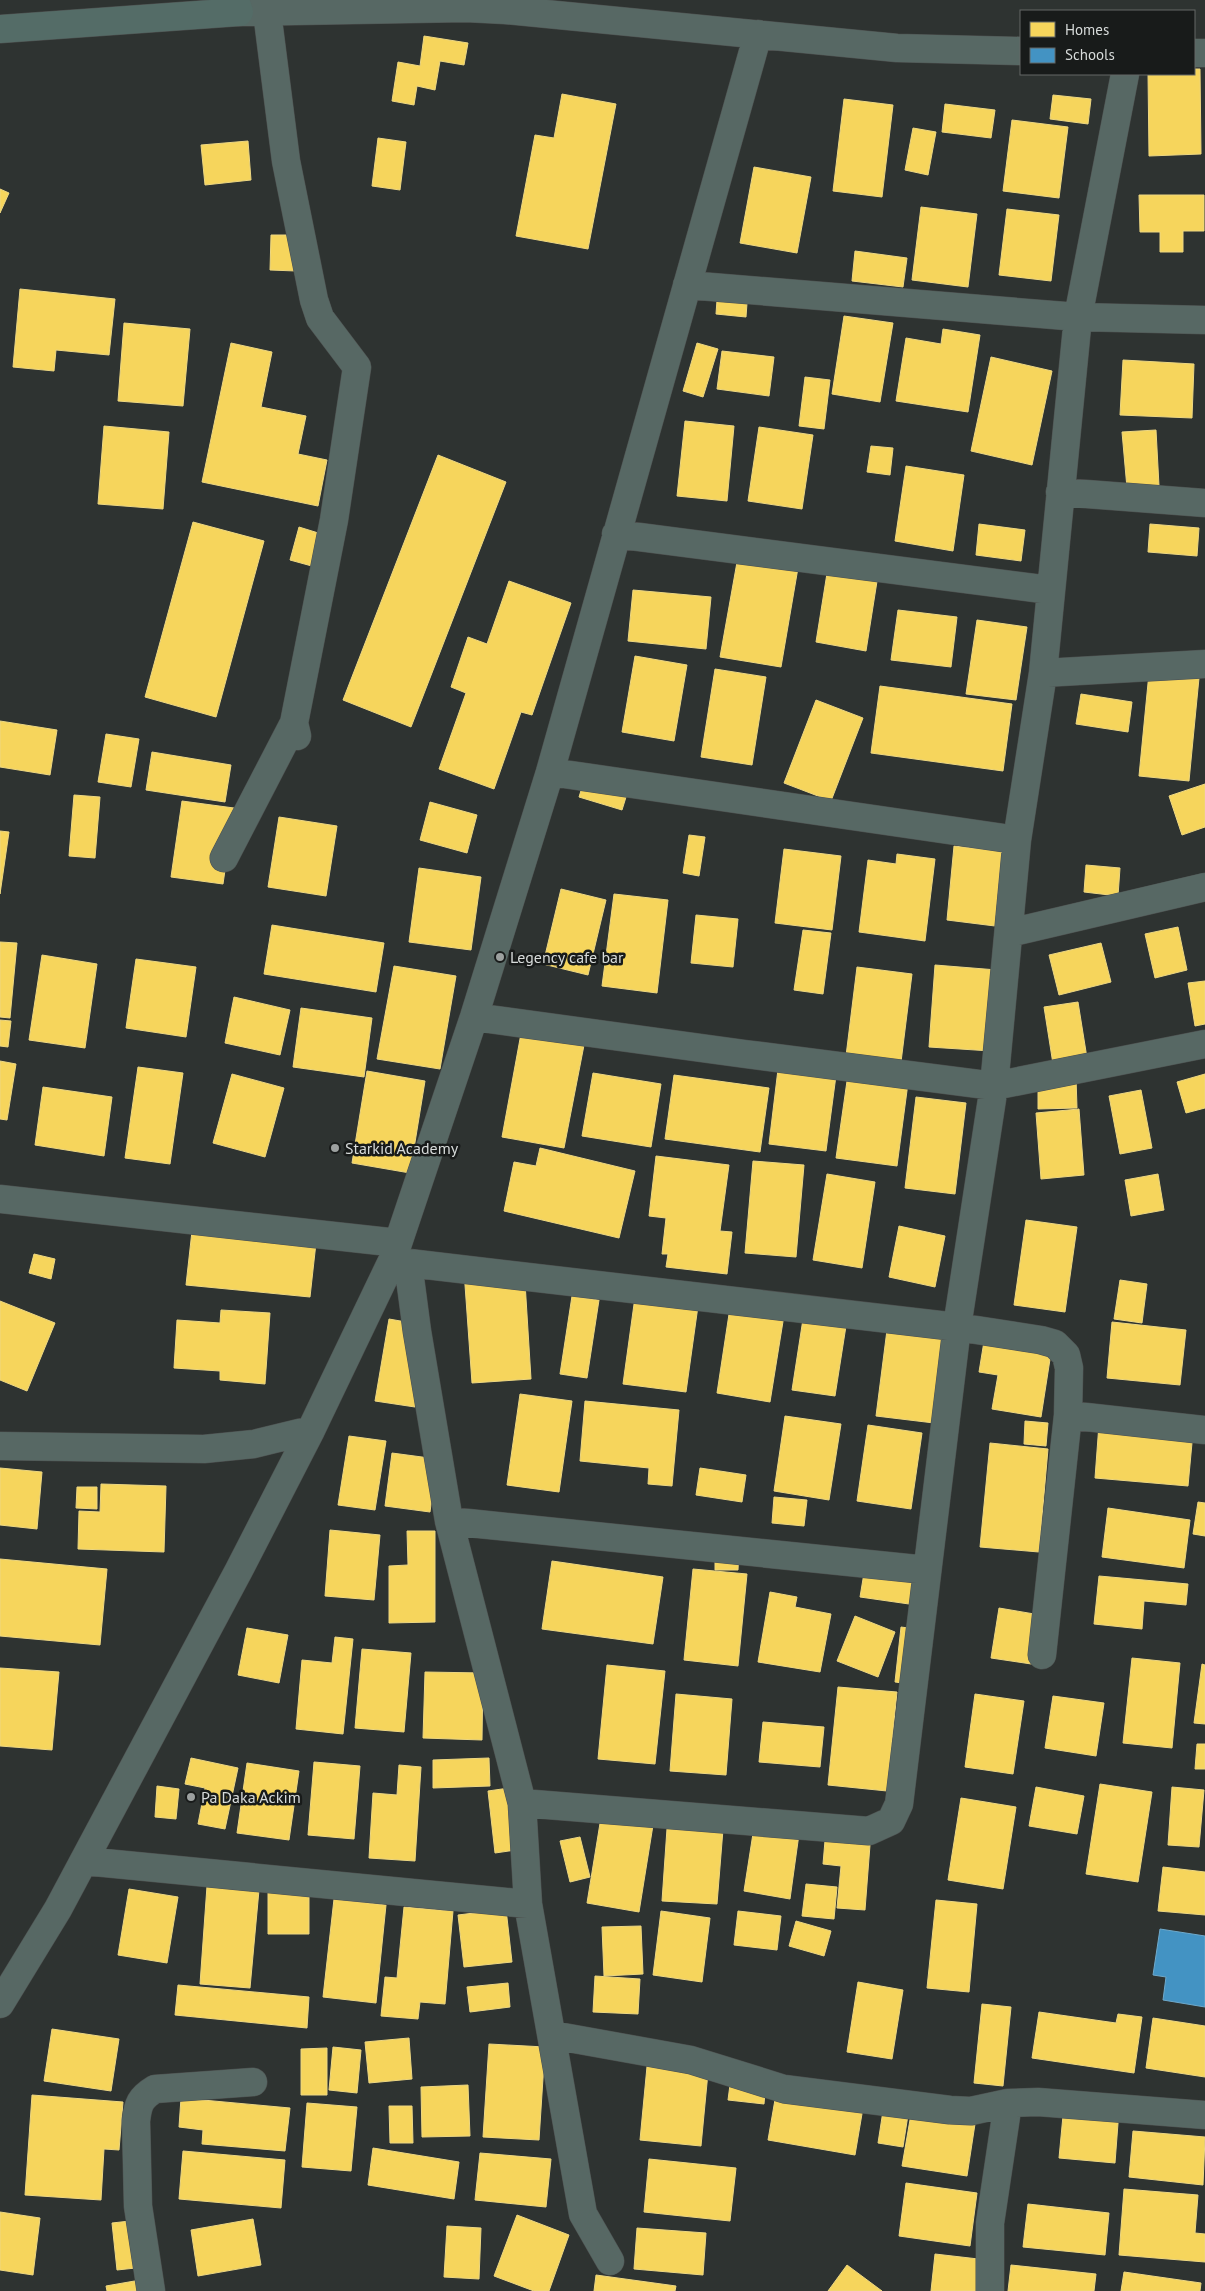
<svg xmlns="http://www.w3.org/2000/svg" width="1205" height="2291" viewBox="0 0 1205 2291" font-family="'PT Sans',sans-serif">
<rect width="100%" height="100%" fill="#2e3331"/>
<!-- homes -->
<path fill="#f6d55c" stroke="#edd782" d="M424,36L468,43L464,65L440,61L435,90L417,86L414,105L392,101L398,62L420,66Z
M1194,69H1200L1201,154L1149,156L1148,74H1194Z
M562,94L616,104L588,249L516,236L535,135L554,138Z
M1053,95L1091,99L1088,124L1050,119Z
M844,99L893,105L882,197L833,191Z
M945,104L995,110L991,138L942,132Z
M1012,120L1068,127L1059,198L1003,191Z
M913,128L936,132L928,175L905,170Z
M378,138L406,142L400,190L372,186Z
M248,141L251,180L205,185L201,145Z
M754,167L811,177L797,253L740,243Z
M0,189L9,193L0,213Z
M1139,195H1204V231H1183V252H1160V232H1140Z
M921,207L977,214L968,287L912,280Z
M1007,209L1059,215L1051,281L999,275Z
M271,235H298L296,271L270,270Z
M855,251L907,258L903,287L852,281Z
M718,286L748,289L746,317L716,314Z
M20,289L115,299L109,355L56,350L54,371L13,367Z
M844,316L893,323L880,402L832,394Z
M124,323L190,329L183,406L118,401Z
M943,329L980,335L968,412L896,401L906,338L941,344Z
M231,343L272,352L261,407L306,416L298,454L327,460L318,506L202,482Z
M697,343L718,349L703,397L683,391Z
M722,351L774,357L769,396L717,389Z
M991,357L1052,371L1032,465L971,451Z
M1123,360L1194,364L1192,418L1120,415Z
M805,377L830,380L824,429L799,426Z
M685,421L734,426L727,501L677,496Z
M104,426L169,432L163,509L98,504Z
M759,427L813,435L802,509L748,501Z
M1156,430L1159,486L1127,488L1122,432Z
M871,446L893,448L890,475L867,472Z
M438,455L506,482L411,727L343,700Z
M906,466L964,475L953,551L895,541Z
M193,522L264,541L216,717L145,697Z
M979,524L1025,530L1021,561L976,555Z
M1150,524L1199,528L1197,556L1148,552Z
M299,527L328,536L319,568L290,560Z
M739,551L799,562L781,667L720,657Z
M828,567L878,575L866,651L816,642Z
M509,581L571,603L532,715L521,712L494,789L439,769L466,693L451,687L468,637L487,644Z
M633,590L711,597L706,649L628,641Z
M898,610L957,617L951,667L891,660Z
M977,620L1027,627L1016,700L966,694Z
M635,656L687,665L674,741L622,732Z
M715,669L766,677L752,765L701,757Z
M1149,673L1199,678L1189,781L1139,776Z
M880,686L1012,704L1003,771L871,753Z
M1081,694L1132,702L1128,732L1076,724Z
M816,700L863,718L831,801L784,783Z
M0,721L57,730L50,775L0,767Z
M106,734L139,739L131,787L98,782Z
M152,752L231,765L225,802L146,790Z
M588,768L631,781L622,810L579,797Z
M1205,784V827L1182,835L1169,796Z
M74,795L100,797L95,858L69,856Z
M182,801L234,808L223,884L171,877Z
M430,802L477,815L467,853L420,840Z
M279,817L337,826L326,896L268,887Z
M0,831L9,832L0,894Z
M689,835L705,837L699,876L683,873Z
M954,846L1002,851L995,926L947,920Z
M784,849L841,856L832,930L775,923Z
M897,854L935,859L925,941L859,932L868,860L896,864Z
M1086,865L1120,868L1118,896L1084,892Z
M419,868L481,877L471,950L409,942Z
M561,889L606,900L588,975L543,964Z
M614,894L668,900L657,993L602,986Z
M696,915L738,919L733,967L691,963Z
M272,925L384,943L376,992L264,974Z
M1178,927L1187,970L1155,978L1145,934Z
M803,930L831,933L823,994L794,990Z
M0,942L17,943L10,1018L0,1017Z
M1101,943L1111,982L1059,995L1049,955Z
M42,955L97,964L85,1048L29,1040Z
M136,959L196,967L186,1037L126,1028Z
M935,965L997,970L991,1051L929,1047Z
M394,966L456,976L440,1069L377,1059Z
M857,967L912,974L901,1062L846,1056Z
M1205,981V1024L1195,1026L1188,983Z
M234,997L290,1010L280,1055L225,1043Z
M1078,1002L1087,1058L1053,1064L1044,1007Z
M301,1008L372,1018L364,1077L293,1067Z
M0,1020L11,1021L8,1047L0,1046Z
M522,1028L585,1040L564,1148L502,1137Z
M0,1061L16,1064L7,1120L0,1119Z
M779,1061L837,1068L826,1151L769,1144Z
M138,1067L183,1073L170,1164L125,1158Z
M367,1071L425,1081L410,1173L352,1163Z
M593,1073L661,1084L651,1147L582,1136Z
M232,1074L284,1088L265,1157L213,1143Z
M848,1074L908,1083L897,1166L836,1158Z
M1205,1074V1108L1186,1113L1177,1082Z
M674,1075L769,1088L760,1152L665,1139Z
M1076,1078L1077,1108L1038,1109V1079Z
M43,1087L112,1097L104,1156L35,1145Z
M1141,1090L1152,1148L1120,1154L1109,1096Z
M916,1097L966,1103L955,1194L905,1188Z
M1079,1109L1084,1175L1041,1179L1036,1113Z
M540,1148L635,1171L619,1238L504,1211L514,1162L536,1166Z
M656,1156L729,1165L720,1231L732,1232L727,1274L666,1267L668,1254H662L666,1218L649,1216Z
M753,1161L804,1165L796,1257L745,1253Z
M827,1174L875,1182L862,1268L813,1260Z
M1158,1174L1164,1210L1131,1216L1125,1180Z
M1026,1220L1077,1227L1065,1312L1014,1305Z
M899,1226L945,1236L935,1287L889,1277Z
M192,1231L316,1243L310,1297L186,1285Z
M34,1254L55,1259L51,1279L29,1273Z
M524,1266L531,1379L472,1383L464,1271Z
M1120,1280L1147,1284L1142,1323L1114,1319Z
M572,1296L599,1300L587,1378L560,1374Z
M635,1297L698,1306L686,1392L623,1384Z
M0,1301L55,1323L27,1391L0,1380Z
M731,1301L785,1309L770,1402L717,1393Z
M221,1310L270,1313L265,1384L220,1380V1371L174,1368L177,1320L220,1323Z
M389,1319L429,1326L415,1407L375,1401Z
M803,1319L846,1326L835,1396L792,1390Z
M1112,1322L1186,1330L1180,1385L1107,1378Z
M986,1329L1053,1340L1041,1417L992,1409L998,1375L979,1372Z
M887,1330L945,1338L934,1423L876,1416Z
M520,1394L572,1401L559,1492L507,1485Z
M585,1401L679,1410L672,1486L648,1484L649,1468L580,1461Z
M785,1416L841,1424L829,1500L774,1491Z
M1025,1421L1048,1423L1046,1446L1024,1444Z
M1099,1424L1193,1432L1188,1486L1095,1478Z
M868,1425L922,1433L911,1509L857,1501Z
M349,1436L386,1441L375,1510L338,1505Z
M990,1443L1048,1449L1039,1552L980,1547Z
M392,1453L437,1459L430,1512L385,1506Z
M0,1468L42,1472L37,1529L0,1525Z
M700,1468L746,1475L742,1502L696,1495Z
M101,1484L166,1486L164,1552L78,1549L79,1511L100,1512Z
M77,1487H97V1509L76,1508Z
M774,1497L807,1500L804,1526L772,1523Z
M1198,1502L1205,1503V1536L1193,1534Z
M1108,1508L1190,1520L1184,1568L1102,1557Z
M330,1530L380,1535L374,1600L325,1596Z
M407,1531H435V1622L389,1623V1566L408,1565Z
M715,1548H739L738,1570H715Z
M0,1559L107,1569L100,1645L0,1636Z
M552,1561L663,1577L653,1644L542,1629Z
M693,1569L747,1574L738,1666L684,1660Z
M864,1573L919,1582L916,1605L860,1597Z
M1099,1576L1188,1584L1186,1605L1144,1601L1142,1629L1094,1624Z
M770,1592L797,1597L795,1607L831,1614L820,1672L758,1662Z
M999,1608L1046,1616L1038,1665L991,1658Z
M855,1616L895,1632L878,1677L837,1661Z
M901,1627L923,1630L917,1685L895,1682Z
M247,1628L288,1635L279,1683L238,1675Z
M335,1637L353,1639L343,1734L296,1729L302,1660L332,1663Z
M362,1649L411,1653L404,1732L355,1728Z
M1132,1658L1180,1663L1172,1748L1123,1743Z
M1202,1664L1205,1665V1724L1194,1723Z
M607,1665L665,1671L655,1764L598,1759Z
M0,1668L59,1672L52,1750L0,1746Z
M425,1672L483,1673L482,1740L423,1738Z
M838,1687L897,1692L887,1791L828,1785Z
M676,1694L732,1699L726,1775L670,1771Z
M975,1694L1024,1701L1013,1774L965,1767Z
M1053,1696L1104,1703L1096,1756L1045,1748Z
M763,1722L824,1727L820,1767L759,1762Z
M1197,1744H1205V1769H1195Z
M191,1758L238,1768L225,1829L198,1824L205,1788L185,1784Z
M489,1758L490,1786L433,1788V1760Z
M314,1762L360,1766L354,1839L308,1835Z
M247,1763L299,1771L289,1840L237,1833Z
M399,1765L421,1767L415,1861L369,1858L373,1793L397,1795Z
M1100,1784L1152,1792L1138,1882L1086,1874Z
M157,1786L179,1789L176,1819L155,1817Z
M1036,1787L1084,1796L1077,1834L1029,1826Z
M1172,1787L1204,1790L1199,1847L1168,1845Z
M509,1788L516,1850L495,1853L488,1791Z
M961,1798L1016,1807L1003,1889L948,1880Z
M602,1811L654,1819L639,1912L587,1903Z
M668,1814L724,1817L717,1904L662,1901Z
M754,1827L799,1834L790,1899L744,1891Z
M826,1829L871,1832L865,1910L837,1908L841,1866L823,1864Z
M580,1837L590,1877L570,1882L560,1841Z
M1163,1867L1205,1872V1915L1158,1911Z
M806,1884L837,1887L834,1919L802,1916Z
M207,1886L259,1890L250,1988L200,1984Z
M129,1889L178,1897L167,1963L118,1955Z
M268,1892H309V1934H268Z
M334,1899L386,1905L376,2003L323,1997Z
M936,1900L977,1904L969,1992L927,1988Z
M404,1907L453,1911L445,2004L420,2002L418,2019L381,2016L385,1977L397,1978Z
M506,1909L512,1962L464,1967L458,1915Z
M661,1911L710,1918L702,1982L653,1975Z
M738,1911L781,1916L777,1950L734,1945Z
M796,1921L831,1931L824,1956L789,1946Z
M641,1926L643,1974L604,1976L602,1927Z
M595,1976L640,1979L638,2014L593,2012Z
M858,1982L903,1990L892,2059L847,2052Z
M508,1983L510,2007L470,2012L467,1987Z
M178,1985L309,1997L307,2028L175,2015Z
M982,2004L1011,2007L1003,2086L974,2083Z
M1039,2012L1116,2023L1118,2014L1142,2017L1134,2073L1032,2058Z
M1153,2018L1205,2026V2077L1146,2068Z
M52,2029L119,2039L111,2091L44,2081Z
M409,2038L412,2079L369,2083L365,2042Z
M489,2044L545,2047L539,2140L483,2137Z
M333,2047L361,2050L357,2093L329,2090Z
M327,2048V2095H301V2049Z
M648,2056L709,2062L701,2146L640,2140Z
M731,2077L766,2081L764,2104L728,2100Z
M468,2085L470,2136L422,2137L421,2087Z
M777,2088L864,2102L855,2155L768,2140Z
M32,2095L123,2102L119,2150L104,2149L101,2200L25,2195Z
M181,2098L290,2108L285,2151L202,2144L203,2130L179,2127Z
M885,2098L910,2102L903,2147L878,2143Z
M307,2103L357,2107L351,2171L302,2167Z
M1064,2105L1119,2110L1115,2163L1059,2158Z
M389,2106H412L413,2143H390Z
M911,2114L975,2124L967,2176L902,2166Z
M1133,2131L1205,2137L1203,2185L1129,2177Z
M373,2148L459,2162L454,2199L368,2185Z
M183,2151L285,2160L281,2208L179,2199Z
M480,2153L551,2159L546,2207L475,2200Z
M649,2159L736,2168L730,2221L644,2212Z
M906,2183L977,2193L970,2246L899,2236Z
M1124,2189L1198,2195L1195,2233L1205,2234V2262L1119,2255Z
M1028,2204L1109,2213L1105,2255L1023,2247Z
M0,2212L40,2218L33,2275L0,2270Z
M517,2215L569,2235L549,2291H534L494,2276Z
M253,2219L261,2265L198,2276L191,2230Z
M139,2220L145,2267L117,2270L112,2223Z
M447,2226L481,2228L479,2279L444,2277Z
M637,2228L706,2233L703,2275L634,2269Z
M935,2254L987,2260L984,2291H931Z
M847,2265L882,2291H828Z
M1011,2265L1096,2274L1094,2291H1008Z
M1124,2272L1201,2283L1200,2291H1121Z
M596,2275L676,2286L675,2291H594Z
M146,2279L148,2291H107L106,2286Z"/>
<!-- schools -->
<path fill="#4393c3" stroke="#6fa9ca" d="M1160,1929L1205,1936V2007L1163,2000L1166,1977L1153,1975Z"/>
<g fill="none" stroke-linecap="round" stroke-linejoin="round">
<!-- street casing -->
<g stroke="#4d504f" stroke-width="29">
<path id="street" d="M239,12L466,8L505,10L897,48L1021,51
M267,12L286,161L314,300L320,318L357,367L334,520L294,723L297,736
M1194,53H1205
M687,285L1078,317L1205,320
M1060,492L1205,503
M616,534L1050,590
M1043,673L1205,664
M550,772L1017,840
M224,858L294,723
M1009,933L1205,887
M474,1017L745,1054L994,1086L1205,1044
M0,1199L398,1243
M392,1261L957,1327L1041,1340L1055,1344L1066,1355L1069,1368L1068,1415L1042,1655
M408,1263L417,1331L449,1521L522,1803L528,1904L583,2214L610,2261
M1068,1415L1205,1430
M0,1446L204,1449L254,1444L311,1430
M449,1521L927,1570
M522,1803L869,1831L891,1821L899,1804L957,1327L994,1086L1017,840L1043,673L1078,317L1125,74
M84,1861L528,1904
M0,2004L58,1909L239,1570L311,1430L392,1261L474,1017L550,772L758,34
M552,2035L691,2060L784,2089L950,2110L971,2111L1008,2103L1038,2102L1205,2115
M151,2291L138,2206L136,2121C138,2104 140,2098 155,2089L253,2082
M990,2291V2223L1008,2103"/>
</g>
<!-- secondary casing -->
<g stroke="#4d504f" stroke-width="29">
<path id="secondary" d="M0,29L239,12L235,0"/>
</g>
<!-- street -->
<use href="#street" stroke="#576864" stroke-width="28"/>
<!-- secondary -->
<use href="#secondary" stroke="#546c67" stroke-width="28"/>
</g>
<!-- markers -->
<g fill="#9ca09f" stroke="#181b1a" stroke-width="2">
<circle cx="500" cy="957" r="5"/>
<circle cx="335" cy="1148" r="5"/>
<circle cx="191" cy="1797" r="5"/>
</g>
<g text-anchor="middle" stroke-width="5" stroke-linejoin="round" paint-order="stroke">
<!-- poi labels -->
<g font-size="16" fill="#d7dbda" stroke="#181b1a" text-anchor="start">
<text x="510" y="963">Legency cafe bar</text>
<text x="345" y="1154">Starkid Academy</text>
<text x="201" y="1803">Pa Daka Ackim</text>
</g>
</g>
<!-- legend -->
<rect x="1020" y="10" width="175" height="65" fill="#181b1a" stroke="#646867"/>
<rect x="1030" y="22" width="25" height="15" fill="#f6d55c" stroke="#646867"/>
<text x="1065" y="35" font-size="15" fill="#d7dbda">Homes</text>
<rect x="1030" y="48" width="25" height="15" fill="#4393c3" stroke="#646867"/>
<text x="1065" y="60" font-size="15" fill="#d7dbda">Schools</text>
</svg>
